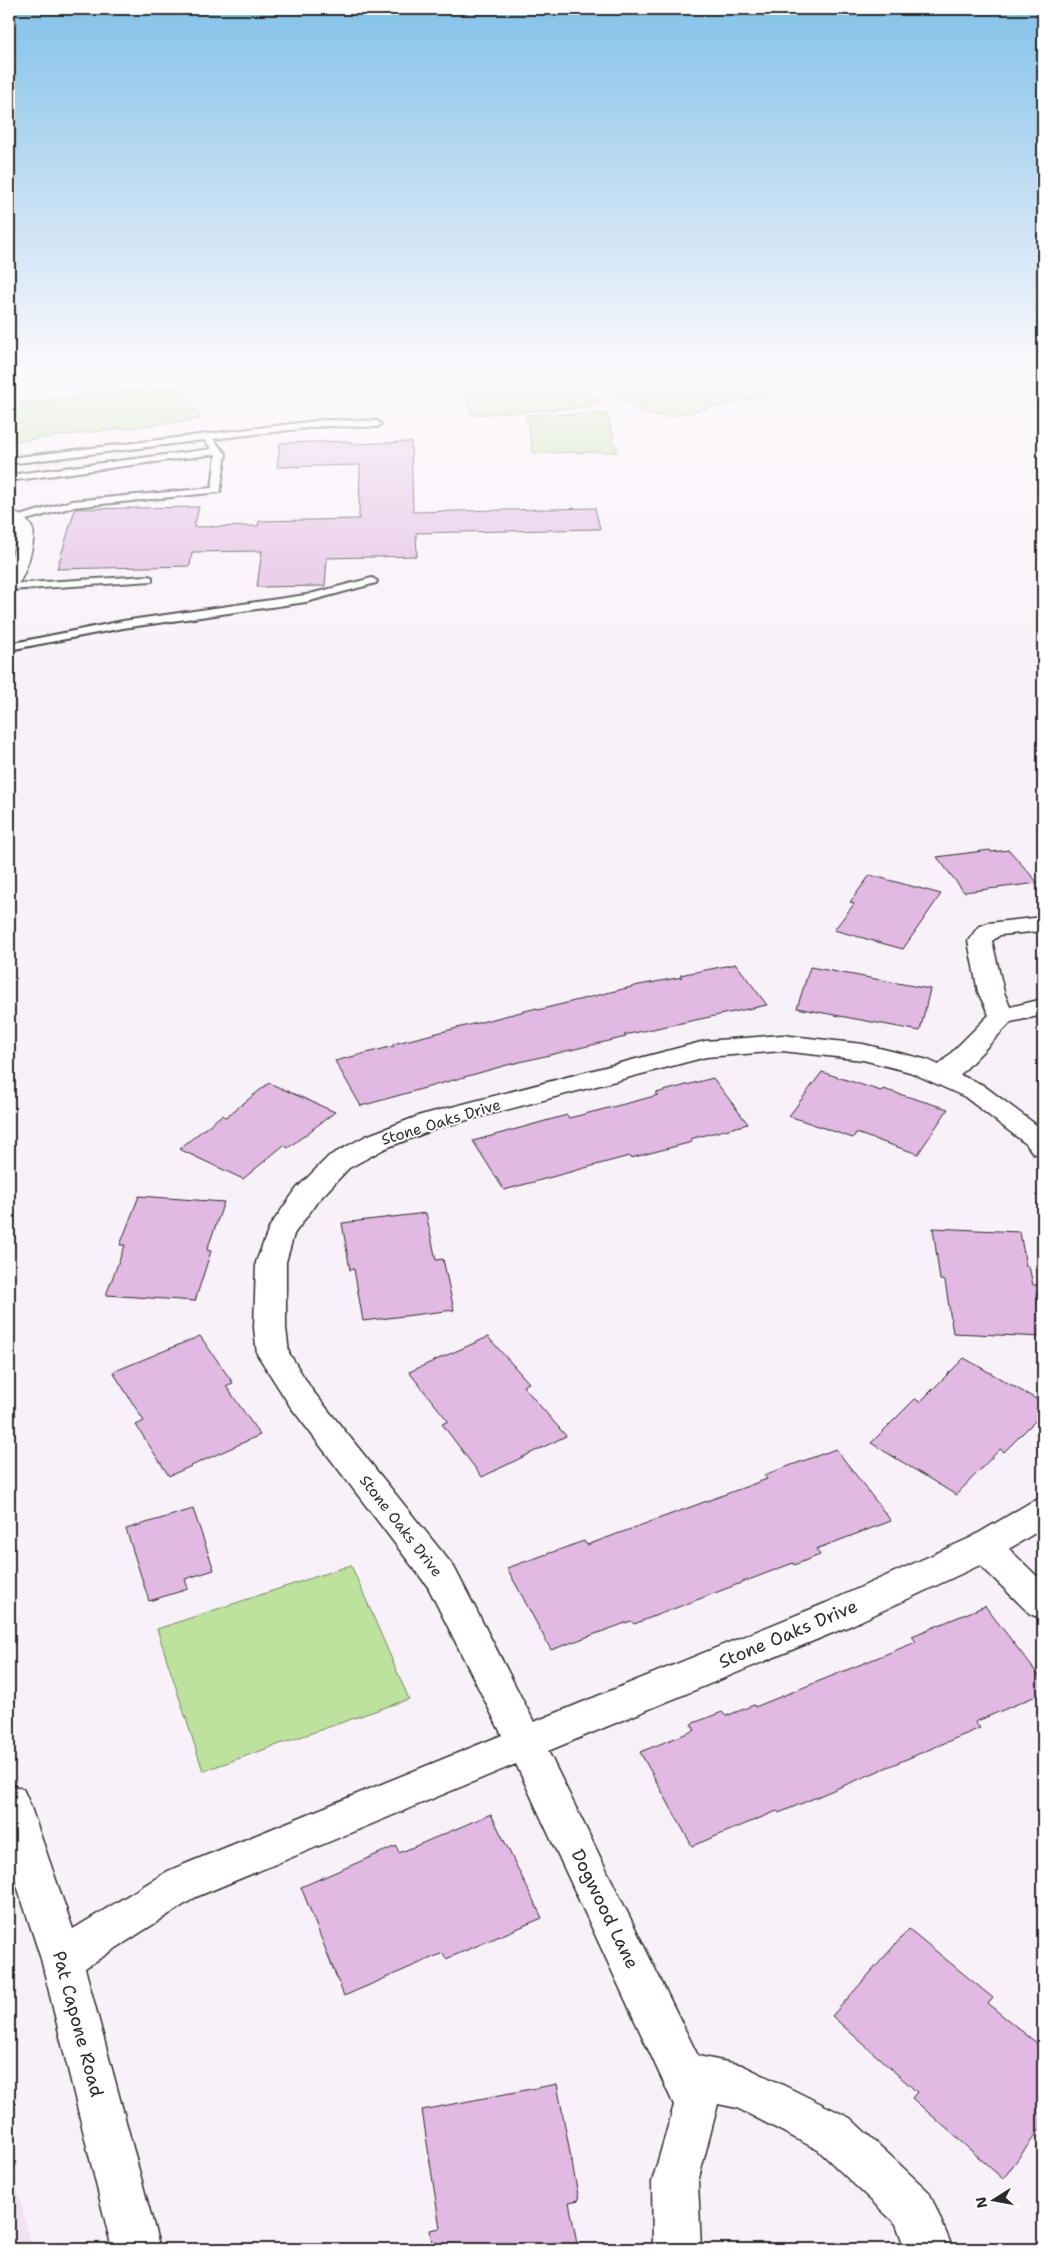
<svg xmlns="http://www.w3.org/2000/svg" width="1052" height="2258" viewBox="0 0 1052 2258" font-family="'Shantell Sans',sans-serif">
<rect width="100%" height="100%" fill="#f9f1f9"/>
<filter id="ink" filterUnits="userSpaceOnUse"><feTurbulence type="fractalNoise" baseFrequency=".02" numOctaves="2"/><feDisplacementMap in="SourceGraphic" scale="10" xChannelSelector="R" yChannelSelector="G"/><feConvolveMatrix kernelMatrix="1 2 1 2 8 2 1 2 1" color-interpolation-filters="sRGB"/></filter>
<g filter="url(#ink)">
<!-- built -->
<path fill="#f2e0f2" d="M9,2153L32,2249H9Z"/>
<!-- green -->
<path fill="#bce29d" stroke="#748664" d="M503,370H571L600,401L590,407L472,415L464,394L468,381L488,373Z
M658,370L707,372L737,378L767,395L668,417L645,414L595,378Z
M179,386L201,419L9,442V404Z
M607,414L617,452L533,453L526,415Z
M351,1565L409,1699L203,1771L157,1629Z"/>
<!-- building -->
<path fill="#e1b9e2" stroke="#2b2b2b" d="M350,441V444L411,442L413,512L595,508L600,529L416,533L417,556L327,558L325,586L257,587L262,551L192,552L190,566L57,569L75,509L199,507L194,527L258,526L259,521L359,519L360,465L277,467L280,443Z
M990,850L991,852L1009,850L1038,883L964,892L937,857Z
M870,875L941,894L903,949L834,930L854,904L850,902Z
M736,964L767,1005L624,1035L626,1037L507,1065L361,1106L335,1061L394,1046L393,1044L537,1008L538,1010L639,985L682,977L680,975Z
M810,967L930,989L920,1031L797,1008Z
M822,1072L881,1091L883,1089L948,1109L918,1154L856,1133L853,1138L789,1116Z
M713,1078L748,1124L690,1139L692,1142L631,1158L629,1156L504,1190L473,1141L567,1115L569,1118L636,1101L658,1095L656,1093Z
M269,1083L335,1112L288,1148L284,1145L243,1179L179,1149L222,1115L226,1117Z
M139,1196L224,1202L207,1250L211,1251L195,1301L106,1295L125,1245H120Z
M426,1213L436,1260L443,1259L454,1310L363,1321L354,1269L350,1270L342,1223Z
M933,1228L1020,1232L1026,1266H1029L1033,1285H1039L1043,1310V1337L953,1333L945,1281L940,1280Z
M200,1336L233,1383L226,1386L260,1435L169,1476L136,1425L144,1421L113,1372Z
M488,1337L529,1383L523,1386L566,1436L482,1477L442,1424L448,1421L409,1372Z
M964,1358L1043,1403V1413L1004,1452L1000,1449L956,1495L871,1443L915,1399L920,1402Z
M836,1449L891,1521L816,1549L820,1555L794,1565L793,1563L634,1624L631,1621L551,1650L507,1568L584,1541L587,1545L767,1479L764,1475Z
M193,1509L214,1570L185,1579L188,1589L149,1601L126,1529Z
M985,1606L1043,1681V1693L975,1722L980,1728L779,1813L777,1811L692,1846L640,1752L695,1730L691,1724L722,1712L726,1716L754,1705L755,1707L916,1642L912,1636Z
M491,1814L542,1918L446,1959L443,1953L344,1996L301,1887L396,1846L399,1853Z
M909,1929L993,1998L988,2004L1043,2048V2125L1003,2179L912,2098L917,2092L832,2016Z
M557,2084L579,2200L569,2202L578,2249H555L554,2245L533,2249H433L430,2230L440,2228L422,2110Z"/>
<g fill="none" stroke-linecap="round" stroke-linejoin="round">
<!-- lane casing -->
<g stroke="#2b2b2b" stroke-width="4">
<path id="lane" d="M324,420L377,421L381,424L377,427L324,426L213,439L226,454L220,492L73,507L15,523L10,520L12,518L72,501L212,488L216,454L9,481V475L212,449L204,440L9,464V458Z
M148,576L152,577V581L9,590V584Z
M372,578L377,581L376,583L306,602L123,628L9,650V644L123,621L306,595Z"/>
</g>
<!-- street casing -->
<g stroke="#2b2b2b" stroke-width="3">
<path id="street" d="M9,511C19,513 29,520 33,530C36,540 25,579 16,586C14,587 12,588 9,588C9,581 7,571 9,564C13,549 24,534 9,523Z
M1043,917V931L1000,935L992,941L1004,992L1010,1007L1043,999V1015L1011,1022L960,1075L983,1085L1043,1130V1156L1033,1153L1026,1144L965,1097L910,1072L863,1060L782,1051L706,1057L441,1127L386,1148L349,1168L317,1202L294,1234L286,1262V1328L289,1353L312,1390L454,1567L534,1722L826,1603L972,1537L1031,1502L1043,1498V1528L1009,1549L1043,1582V1619L1030,1614L980,1565L852,1625L548,1751L698,2056L742,2065L850,2118L929,2192L953,2249H905L896,2224L818,2150L737,2108L718,2104L698,2182L701,2249H653L652,2182L674,2105L516,1764L196,1897L85,1968L160,2249H112L41,1959L9,1861V1784L23,1789L29,1802L73,1929L168,1871L502,1735L428,1587L290,1406L257,1354L254,1328L256,1262L270,1226L297,1188L329,1156L366,1136L421,1115L705,1041L782,1035L863,1044L928,1060L939,1065L989,1015L978,992L968,941L978,927L988,923Z"/>
</g>
<!-- lane -->
<use href="#lane" fill="#fff" fill-rule="evenodd"/>
<!-- street -->
<use href="#street" fill="#fff" fill-rule="evenodd"/>
</g>
</g>
<!-- sky -->
<linearGradient id="sky" x2="0" y2="1"><stop stop-color="#83c2e9"/><stop offset="0.54" stop-color="#fcf9fc"/><stop offset="1" stop-color="#fcf9fc" stop-opacity="0"/></linearGradient>
<rect width="1052" height="686" fill="url(#sky)"/>
<g text-anchor="middle" stroke-width="4" stroke-linejoin="round" paint-order="stroke">
<!-- street labels -->
<g font-size="15" fill="#2b2b2b" stroke="#fff">
<text transform="translate(441 1122) rotate(-17)" y="5">Stone Oaks Drive</text>
<text transform="translate(401 1526) rotate(52)" y="5">Stone Oaks Drive</text>
</g>
<!-- near-street labels -->
<g font-size="18" fill="#2b2b2b" stroke="#fff">
<text transform="translate(788 1634) rotate(-23)" y="6">Stone Oaks Drive</text>
<text transform="translate(605 1909) rotate(64)" y="6">Dogwood Lane</text>
<text transform="translate(78 2024) rotate(75)" y="6">Pat Capone Road</text>
</g>
</g>
<!-- margin -->
<rect width="1052" height="2258" fill="none" stroke="#fff" stroke-width="30"/>
<rect x="15" y="15" width="1022" height="2228" fill="none" stroke="#2b2b2b" stroke-width="2" filter="url(#ink)"/>
<!-- north arrow -->
<g transform="translate(994 2200) rotate(259)" stroke="#ffffff" stroke-width="4" paint-order="stroke">
<path d="M0-4L9 19L0 12L-9 19Z" fill="#2b2b2b"/>
<text y="-8" font-size="14" font-weight="bold" text-anchor="middle" fill="#2b2b2b">N</text>
</g>
</svg>
